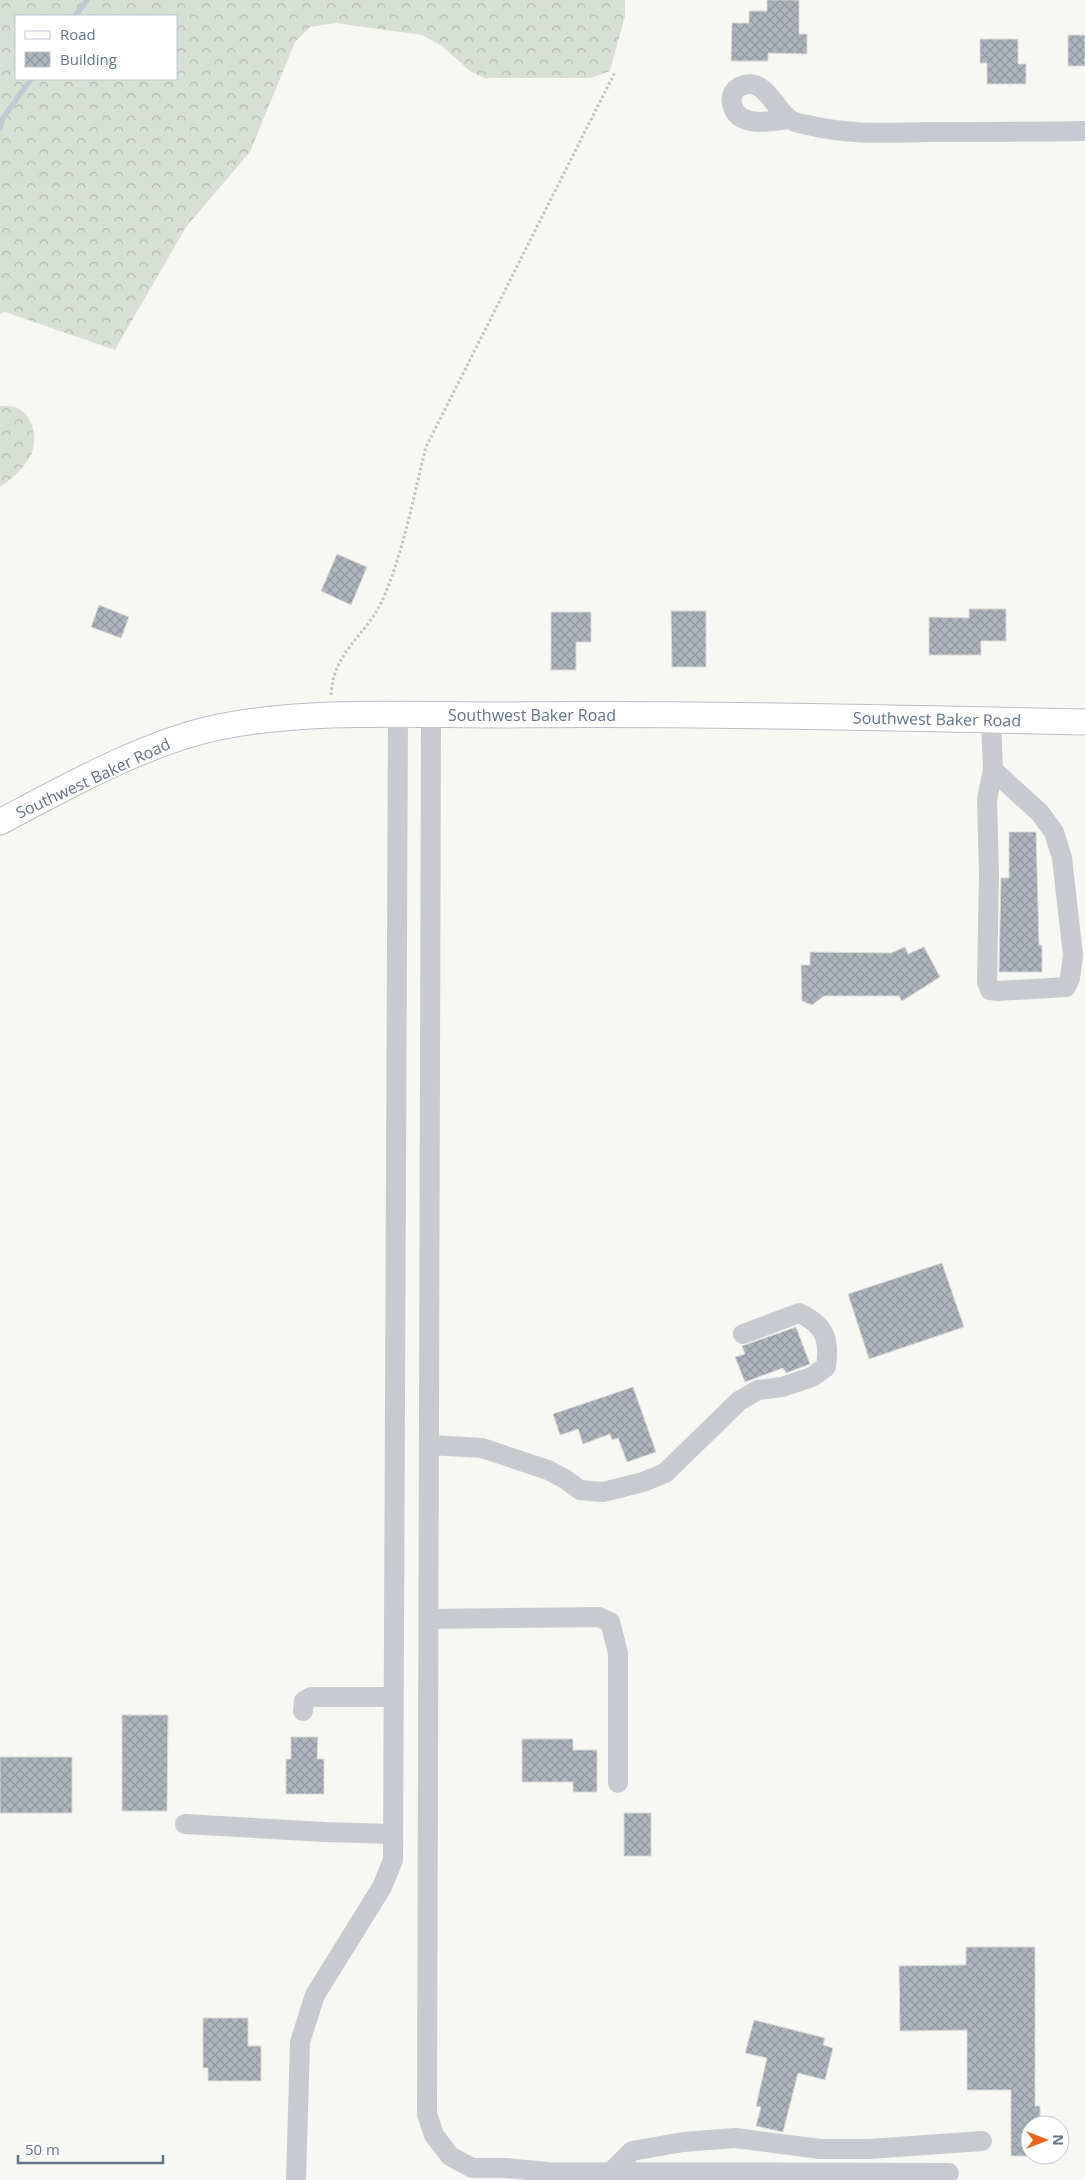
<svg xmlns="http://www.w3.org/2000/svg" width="1085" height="2180" viewBox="0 0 1085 2180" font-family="'Open Sans',sans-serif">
<defs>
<pattern id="forest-crowns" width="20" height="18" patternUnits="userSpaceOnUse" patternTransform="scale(1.25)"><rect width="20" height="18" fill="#d8dfd5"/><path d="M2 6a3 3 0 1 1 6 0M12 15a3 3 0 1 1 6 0" fill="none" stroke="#b3b9b2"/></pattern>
<pattern id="building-cross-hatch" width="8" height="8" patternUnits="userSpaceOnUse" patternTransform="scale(1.25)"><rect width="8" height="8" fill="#adb4bb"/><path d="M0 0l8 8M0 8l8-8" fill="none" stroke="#90979e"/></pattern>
</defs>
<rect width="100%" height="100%" fill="#f7f8f4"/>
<!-- forest -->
<path fill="url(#forest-crowns)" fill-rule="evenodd" d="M0,0H625V16L610,71L591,78H484L470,71L442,46L422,35L336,23L310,27L295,42L250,152L186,227L115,350L5,312L0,314ZM16,16H176V79H16Z
M0,406C5,406 11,406 15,407C36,415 39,444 28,460C21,471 10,480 0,487Z"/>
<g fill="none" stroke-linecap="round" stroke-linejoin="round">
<!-- stream -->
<path stroke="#c0c9d0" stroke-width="5.5" d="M75,16L87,0
M0,128L3,118L31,79"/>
</g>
<!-- building -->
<path fill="url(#building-cross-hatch)" stroke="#d9d9d7" d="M767,0H799V34H807V54L768,53V61H731L732,23H749V11H767Z
M1068,35H1085V66H1068Z
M980,39H1018V64H1026V84H987V63H980Z
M337,554L367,567L351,605L321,591Z
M99,605L129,617L121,638L91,627Z
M969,609H1006V641H981V655H929V617L969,618Z
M671,611H706V667H672Z
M551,612H591V642H576V670H551Z
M1009,832H1036L1039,945H1042V972H999L1001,878H1009Z
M905,947L908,954L924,947L940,977L902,1001L899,996H824L812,1005L802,1001L801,965H810V952L891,953Z
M942,1263L964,1327L869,1359L848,1294Z
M796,1327L810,1364L786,1373L783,1368L745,1382L735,1357L745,1354L742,1346Z
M633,1387L656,1452L627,1462L618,1438L612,1440L610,1434L583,1444L578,1429L560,1435L553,1414Z
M122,1715H168L167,1811H122Z
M291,1737H318L317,1759H324V1794H286V1759H291Z
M522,1739H573V1750H597V1792H573V1782H522Z
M0,1757H72V1813H0Z
M624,1813H651V1856H624Z
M966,1947H1035V2106H1040V2125H1030V2156H1011V2090H967V2030L900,2031L899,1966L966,1965Z
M203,2018H248V2046H261V2081H208V2068H203Z
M754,2020L825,2038L823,2045L833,2048L825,2080L798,2073L783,2132L756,2126L761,2107L756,2106L767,2058L745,2053Z"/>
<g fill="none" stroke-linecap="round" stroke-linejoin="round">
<!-- major casing -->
<g stroke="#babdc2" stroke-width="27">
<path id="major" d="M0,822C66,787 146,742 219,727C308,709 411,715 502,715C696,713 891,718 1085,722"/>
</g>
<!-- path -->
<path stroke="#c1c2c5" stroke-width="3" stroke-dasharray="2.5 2.5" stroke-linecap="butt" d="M331,695C333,651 367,635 383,599C404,550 413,498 426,447L615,72"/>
<!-- minor -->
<path stroke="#c7cace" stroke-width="20" d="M788,119C770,122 737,128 732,104C728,87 750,78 762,89C772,96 777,109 787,117C792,122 801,124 808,125C848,135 888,133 929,132C981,132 1033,132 1085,131
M431,715L427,2114L434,2135L450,2156L472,2168H506L548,2172L949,2173
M991,720L993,770L987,799L989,874L987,982L990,990L998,991L1066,987L1070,978L1073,955L1062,858L1054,832L1040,813L993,770
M430,1445L482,1448L548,1470L565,1479L580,1490L603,1492L643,1482L665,1473L739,1401L758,1390L782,1387L812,1377L826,1367C830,1339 825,1325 799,1313L743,1334
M429,1619L599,1617L610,1622L618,1653V1783
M303,1711L304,1701L311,1697H394
M185,1824L325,1832L393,1834
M611,2172L632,2151L683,2142L735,2138L820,2149H869L982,2141
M296,2180L300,2042L315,1995L382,1887L393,1860L398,715"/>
<!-- major -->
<use href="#major" stroke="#fff" stroke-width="25"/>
</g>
<g text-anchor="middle" stroke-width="5" stroke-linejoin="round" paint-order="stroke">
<!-- street labels -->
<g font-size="16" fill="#657487" stroke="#fff">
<text x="532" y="721">Southwest Baker Road</text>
<text transform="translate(937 719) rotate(1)" y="6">Southwest Baker Road</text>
<text transform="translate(93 778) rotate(-25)" y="6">Southwest Baker Road</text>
</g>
</g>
<!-- legend -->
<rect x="15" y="15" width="162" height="65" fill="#ffffff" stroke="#c1c7cf"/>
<rect x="25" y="31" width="25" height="8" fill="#ffffff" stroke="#c1c7cf"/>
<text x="60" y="40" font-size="15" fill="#657487">Road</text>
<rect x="25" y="52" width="25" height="15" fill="url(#building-cross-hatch)" stroke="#c1c7cf"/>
<text x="60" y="65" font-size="15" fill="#657487">Building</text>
<!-- north arrow -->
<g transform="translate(1045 2140) rotate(90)"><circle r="24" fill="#ffffff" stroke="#c1c7cf"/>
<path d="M0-4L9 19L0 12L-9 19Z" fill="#e96623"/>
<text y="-8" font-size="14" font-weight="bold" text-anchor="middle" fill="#657487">N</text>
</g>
<!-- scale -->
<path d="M18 2155v8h145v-8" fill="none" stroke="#657487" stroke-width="2.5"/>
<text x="25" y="2155" font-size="15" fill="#657487" stroke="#ffffff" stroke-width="4" paint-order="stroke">50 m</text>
</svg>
